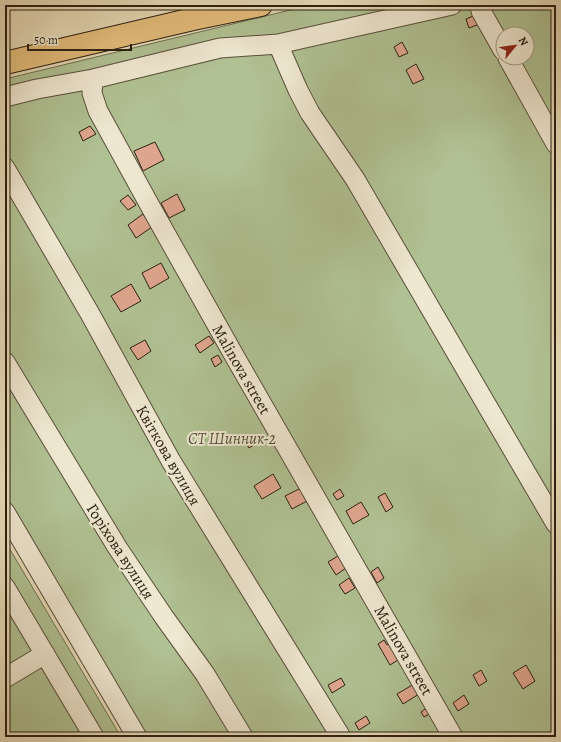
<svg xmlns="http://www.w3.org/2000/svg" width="561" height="742" viewBox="0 0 561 742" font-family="Alegreya,serif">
<rect width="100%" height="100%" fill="#e7dbb8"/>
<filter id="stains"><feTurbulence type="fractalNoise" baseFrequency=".005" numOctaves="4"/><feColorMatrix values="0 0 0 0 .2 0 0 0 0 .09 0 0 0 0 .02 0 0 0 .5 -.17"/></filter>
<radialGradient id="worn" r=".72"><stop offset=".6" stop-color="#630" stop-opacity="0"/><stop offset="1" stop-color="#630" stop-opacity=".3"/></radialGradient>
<!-- green -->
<path fill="#b0c193" stroke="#6d7052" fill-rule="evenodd" d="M311,5H556V737H148L5,497V79ZM503,34H527V58H503Z
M5,541L121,737H5Z"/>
<!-- building -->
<path fill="#dfa68f" stroke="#2a2012" d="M478,14L482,23L469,28L466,19Z
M402,42L408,53L399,57L394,47Z
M416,64L424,79L413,84L406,70Z
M90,126L96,134L83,141L79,132Z
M155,142L164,160L143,171L134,151Z
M177,194L185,210L169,218L161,203Z
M128,195L136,205L128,210L120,201Z
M143,214L152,227L136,238L128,225Z
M161,263L169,278L150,289L142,273Z
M131,284L141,301L121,312L111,296Z
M209,336L214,343L200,353L195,345Z
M145,340L151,351L138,360L130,348Z
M218,355L222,362L215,367L211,359Z
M256,434L260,441L249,448L245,442Z
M273,474L281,488L262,499L254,486Z
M301,488L307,501L292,509L285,496Z
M340,489L344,496L337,500L333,494Z
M385,493L393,507L386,512L378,497Z
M361,502L369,515L353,524L346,511Z
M338,556L346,568L336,575L328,562Z
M378,567L384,578L377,583L371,572Z
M349,578L355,588L345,594L339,585Z
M384,640L387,645L389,643L401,658L390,665L378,644Z
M526,665L535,681L523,689L513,673Z
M481,670L487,681L479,686L473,675Z
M341,678L345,685L332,693L328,685Z
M414,684L419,694L403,704L397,694Z
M464,695L469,704L458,711L453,703Z
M428,707L431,713L424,717L421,712Z
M366,716L370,723L359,730L355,723Z"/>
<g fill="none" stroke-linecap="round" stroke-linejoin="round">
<!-- minor casing -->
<g stroke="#594f3c" stroke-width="21">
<path id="minor" d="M452,5L278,44L298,90L310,113L355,179L556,524
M480,5L481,11L503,50
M508,58L556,144
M93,79L92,93L98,111L149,204L231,350L453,737
M5,97L37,89L93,79L220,48L278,44
M5,168L89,312L171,461L341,737
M5,362L117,547L164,617L205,674L243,737
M5,512L137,737
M5,587L94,737
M5,678L45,654"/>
</g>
<!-- major casing -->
<g stroke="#2a2012" stroke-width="24">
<path id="major" d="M5,63L193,19L261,5"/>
</g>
<!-- minor -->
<use href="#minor" stroke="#efe8d1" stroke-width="19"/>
<!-- major -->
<use href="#major" stroke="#e4be7c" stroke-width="22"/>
</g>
<g text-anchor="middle" stroke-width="4" stroke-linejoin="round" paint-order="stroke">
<!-- street labels -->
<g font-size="16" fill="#2a2012" stroke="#efe8d1">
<text transform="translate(242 369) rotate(60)" y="6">Malinova street</text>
<text transform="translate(169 455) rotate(60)" y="6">Квіткова вулиця</text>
<text transform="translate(121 551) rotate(57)" y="6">Горіхова вулиця</text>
<text transform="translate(404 650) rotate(60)" y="6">Malinova street</text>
</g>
<!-- park labels -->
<g font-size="16" font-style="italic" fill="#525039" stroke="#efe8d1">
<text x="232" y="444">СТ Шинник-2</text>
</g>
</g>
<!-- margin -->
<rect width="561" height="742" fill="none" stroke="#e7dbb8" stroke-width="20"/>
<rect x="6" y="6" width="549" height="730" fill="none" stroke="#2a2012" stroke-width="2"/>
<rect x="10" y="10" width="541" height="722" fill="none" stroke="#2a2012"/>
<!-- north arrow -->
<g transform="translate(515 46) rotate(61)"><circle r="19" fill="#efe8d1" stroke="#a09885"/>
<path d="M0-3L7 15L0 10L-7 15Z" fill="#8f2418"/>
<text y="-6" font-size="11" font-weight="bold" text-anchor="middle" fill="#2a2012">N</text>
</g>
<!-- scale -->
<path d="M28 44v6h103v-6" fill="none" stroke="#2a2012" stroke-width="2"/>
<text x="34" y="44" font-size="12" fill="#2a2012" stroke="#efe8d1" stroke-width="3" paint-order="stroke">50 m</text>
<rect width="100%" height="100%" filter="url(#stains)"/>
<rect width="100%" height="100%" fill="url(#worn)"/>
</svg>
